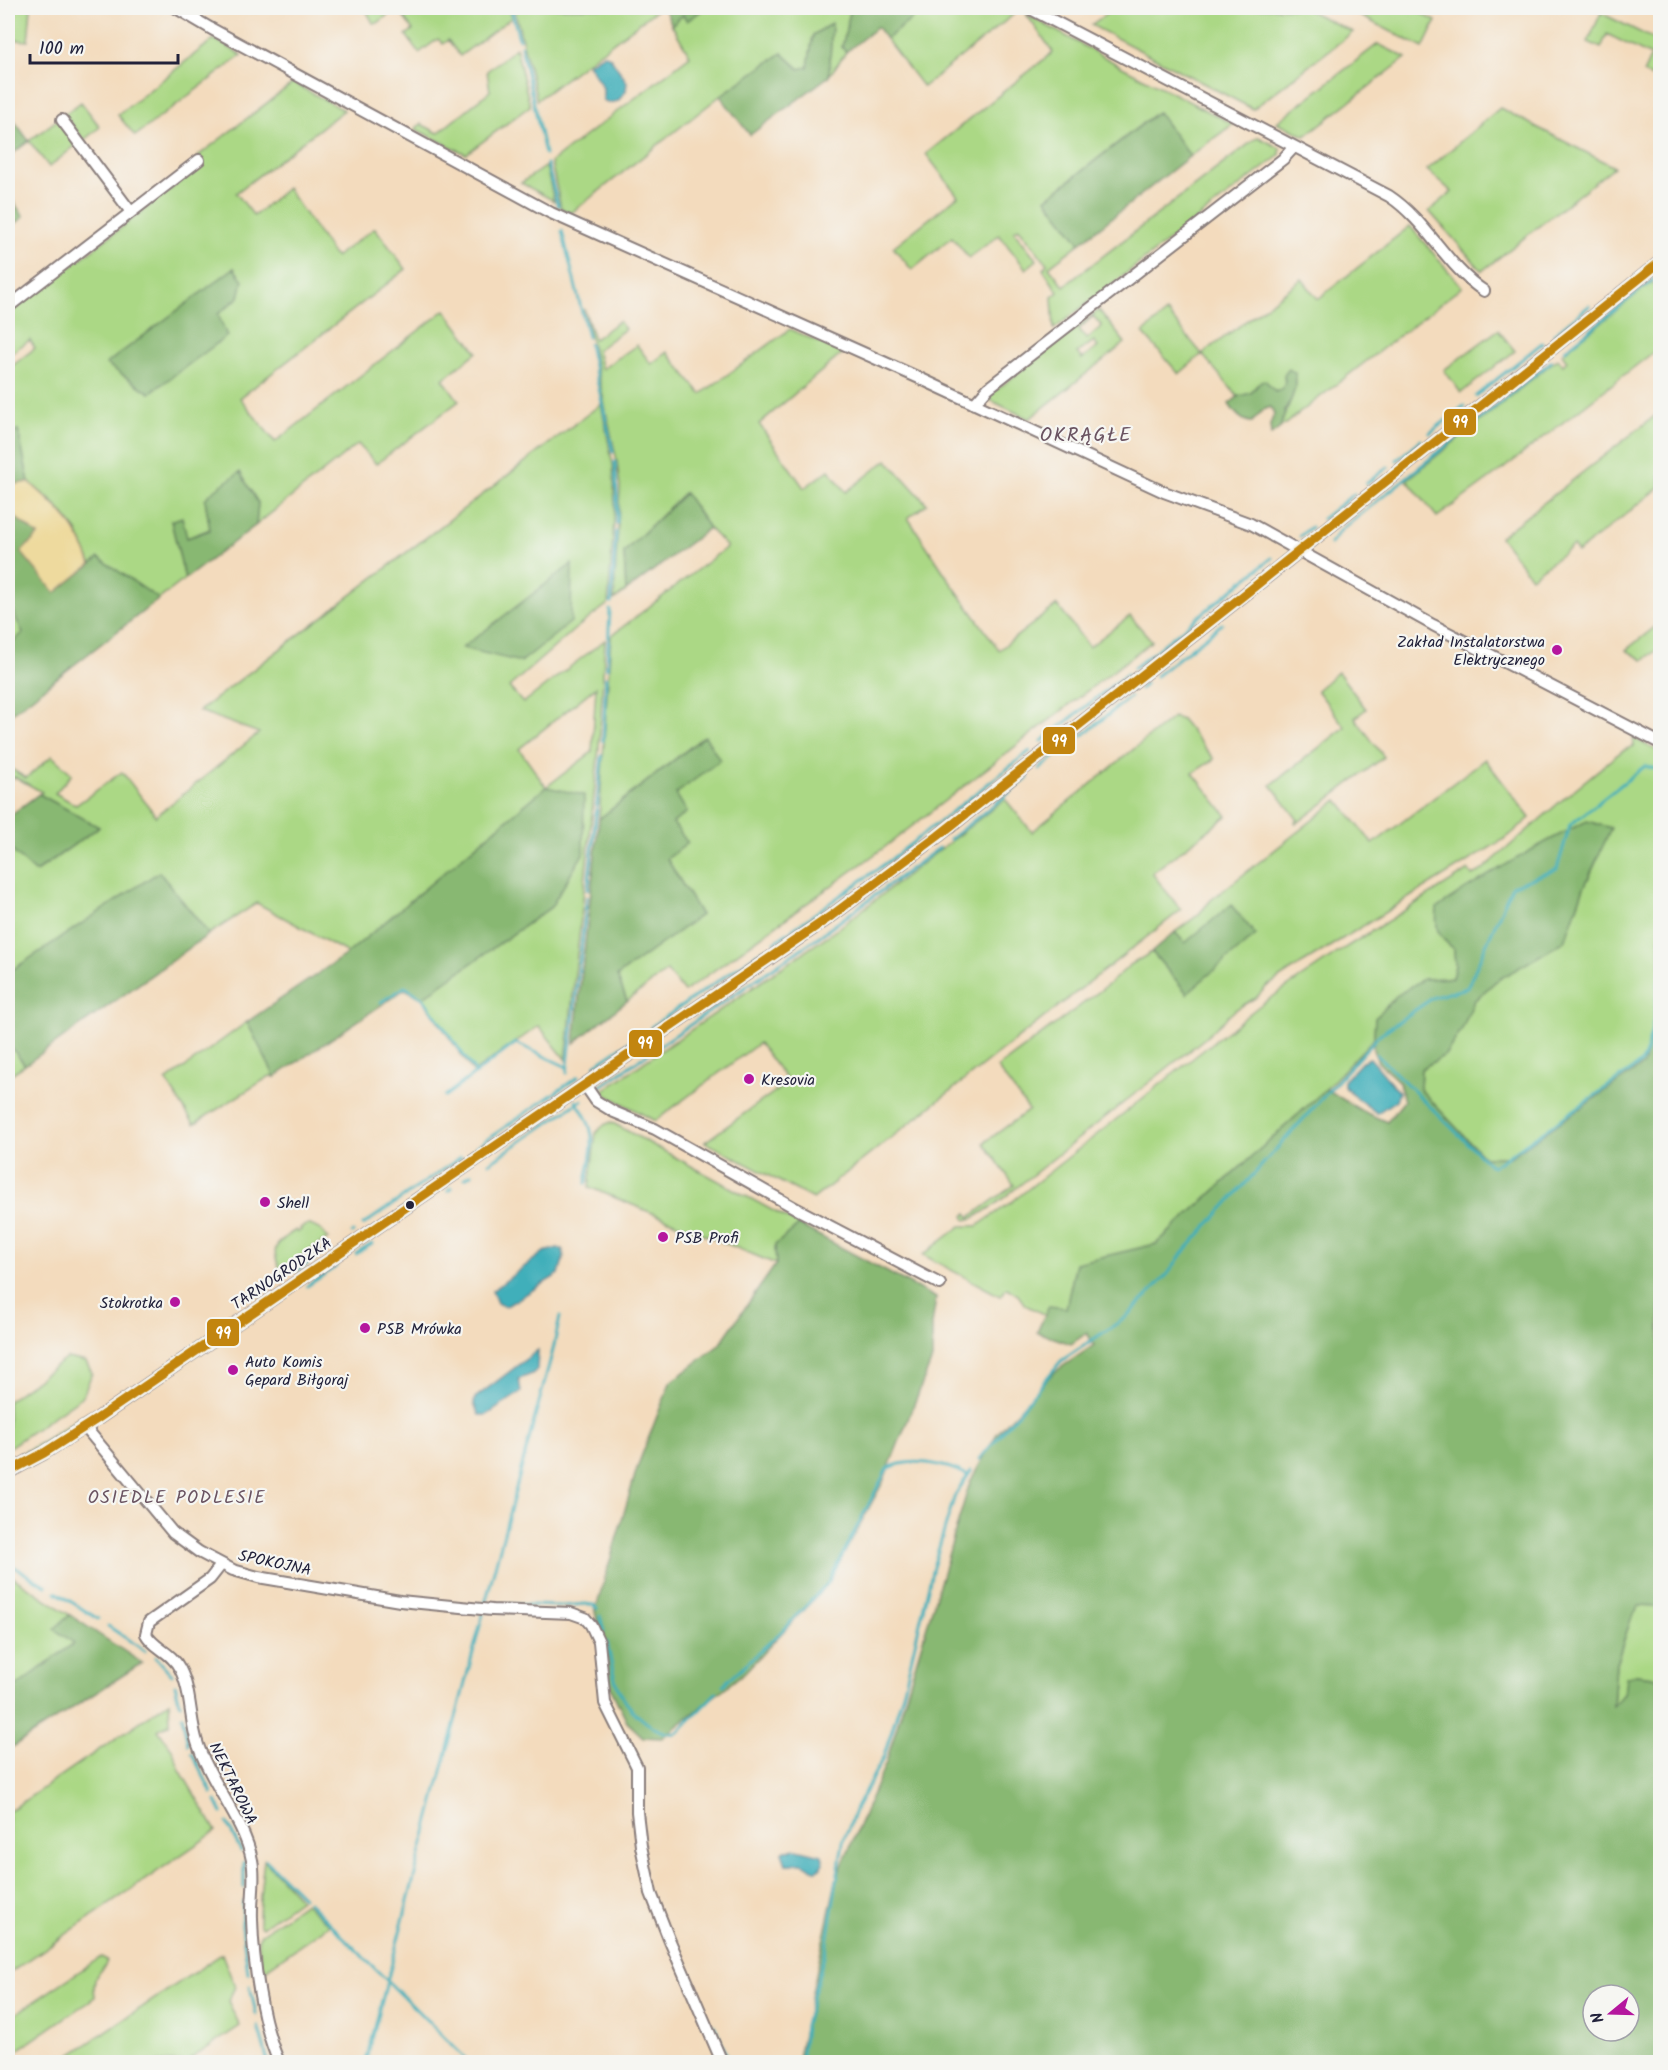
<svg xmlns="http://www.w3.org/2000/svg" width="1668" height="2070" viewBox="0 0 1668 2070" font-family="Kalam,sans-serif">
<rect width="100%" height="100%" fill="#f6f6f2"/>
<filter id="ink" filterUnits="userSpaceOnUse"><feTurbulence type="fractalNoise" baseFrequency=".0167" numOctaves="2"/><feDisplacementMap in="SourceGraphic" scale="12" xChannelSelector="R" yChannelSelector="G"/><feConvolveMatrix kernelMatrix="1 2 1 2 8 2 1 2 1" color-interpolation-filters="sRGB"/></filter>
<filter id="wash" filterUnits="userSpaceOnUse"><feTurbulence type="fractalNoise" baseFrequency=".008" numOctaves="4" result="noise"/><feDisplacementMap in="SourceGraphic" scale="24" xChannelSelector="R" yChannelSelector="G"/><feGaussianBlur stdDeviation="1.35" result="paint"/><feColorMatrix in="noise" values="0 0 0 0 0 0 0 0 0 0 0 0 0 0 0 0 0 1.4 0 .05"/><feComposite in="paint" operator="in"/></filter>
<g filter="url(#wash)">
<rect width="100%" height="100%" fill="#f3dbbd"/>
<!-- green -->
<path fill="#abd885" stroke="#667d60" stroke-width="1.5" fill-rule="evenodd" d="M8,8H31L28,41L8,39Z
M365,8H396L378,23H373Z
M397,8H508L511,18L460,56L448,40L443,44L438,39L419,53L406,35L413,30Z
M514,8H659L537,100Z
M705,8H851L842,47L846,52L829,76L832,24L813,35L808,67L800,69L782,53L720,96L571,213L561,208L551,162L690,56L672,25L683,14L687,21Z
M926,8H1011L1018,11L923,87L886,39Z
M1115,8H1303L1353,32L1253,109L1091,25Z
M1345,8H1411L1436,21L1423,48Z
M1601,13L1660,42V66L1655,78L1643,73L1651,56L1607,34L1601,48L1588,42Z
M1026,14L1124,68L1233,124L1190,156L1157,112L1046,199L1080,243L1049,267L1064,286L1258,137L1280,148V155L1054,329L1052,297L1058,292L1043,269L1047,264L1019,228L1014,231L1037,260L1026,269L999,235L969,258L952,237L912,270L893,247L958,196L926,154L1053,52Z
M214,39L242,55L135,136L118,115Z
M1378,44L1406,58L1305,136L1277,122Z
M516,48L530,106L466,154L415,129L421,124L438,133L490,91L487,71Z
M293,83L344,110L236,193L254,216L287,188L335,257L375,228L406,269L240,398L275,442L445,310L477,352L443,379L459,401L376,464L358,444L256,525L258,502L205,499L210,529L187,538L171,521L185,579L159,599L99,558L91,564L77,531L56,505L29,482L18,431L8,438V369L35,348L30,340L8,355V315L203,164L198,156ZM234,268L239,297L218,314L106,364Z
M81,102L100,127L84,140L66,117L65,118L75,146L49,167L29,141Z
M1500,108L1614,167L1482,271L1429,211L1452,192L1427,170Z
M546,166L554,201L521,183Z
M1410,226L1462,287L1280,428C1285,410 1296,395 1296,377L1284,375L1285,386L1279,392L1272,390L1267,383H1258L1251,393L1238,397L1202,354L1179,374L1143,333L1167,312L1202,354L1302,279L1318,299Z
M1652,282L1656,286L1660,283V347L1503,469L1437,517L1407,480L1557,359L1563,365L1567,361L1562,354Z
M584,309L594,339L619,321L625,329L597,350L602,369L637,345L651,364L667,352L701,394L790,329L843,353L759,424L804,488L829,470L846,492L887,460L927,504L908,518L951,583L999,650L1057,605L1089,647L1130,616L1152,641L885,847L684,992L667,971L627,1001L617,976L701,915L667,859L676,794L704,736L599,819L611,636L727,547L709,528L684,493L624,552L626,591L614,600L620,487L617,461Z
M1099,310L1125,343L1029,419L986,398ZM1093,316L1102,326L1087,339L1079,329ZM1094,341L1098,347L1082,359L1077,353Z
M1498,330L1515,351L1461,393L1444,370Z
M601,404L613,465L615,508L608,604L575,629L509,687L523,703L605,640L599,748L566,1060L539,1026L473,1072L422,998L551,907L546,787L348,953L257,903L209,934L159,872L8,973V847L36,872L99,827L39,794L42,792L15,777L8,782V767L26,778L52,756L72,774L55,793L76,805L122,772L156,816L259,733L199,711ZM596,687L592,752L546,787L519,749Z
M1660,412V487L1578,552L1573,546L1531,577L1500,537Z
M8,601L23,633L8,646Z
M1660,623V648L1643,660L1626,650Z
M1338,672L1366,709L1355,718L1384,757L1296,824L1295,822L1298,820L1271,785L1345,727L1317,690Z
M1173,717L1182,720L1214,759L1193,773L1227,816L1152,873L1181,910L813,1199L705,1142L788,1082L759,1043L655,1121L601,1092L839,928L1005,799L1032,832Z
M1633,738L1660,752V997L1644,1065L1510,1157H1484L1420,1089L1421,1069L1445,1055L1462,1029L1474,1001L1496,981L1565,940L1583,890L1598,858L1438,908C1435,930 1436,935 1454,949L1455,966L1452,978L1423,979L1375,1018L1374,1038L1326,1089L1156,1244L1076,1263L1066,1309L1049,1307L1045,1315L1025,1305L1018,1295L1007,1288L1000,1296L923,1255L961,1226H977L1013,1201L1259,1006L1348,946L1469,870L1472,876L1481,871L1570,793L1622,751L1634,746Z
M1485,759L1530,818L1509,836L1295,968L1266,987L1257,997L1235,1010L1205,1038L996,1204L974,1218L966,1220L964,1216L967,1213L970,1217L1014,1185L984,1143L1029,1110L997,1068L1109,984L1130,965L1152,952L1187,993L1185,944L1175,932L1198,915L1211,900L1338,800L1373,844Z
M247,1022L275,1077L270,1076L194,1124L166,1081Z
M8,1043L25,1065L8,1076Z
M611,1122L799,1225L775,1245L776,1264L589,1187L596,1133L604,1125Z
M308,1224L321,1230L328,1238L297,1259L282,1273C269,1249 275,1243 296,1230L298,1232L301,1230L300,1228Z
M67,1358L86,1362L92,1373L83,1396L8,1448V1401Z
M88,1412L91,1416L47,1445L8,1465V1460L41,1443Z
M8,1574L70,1615L55,1629L74,1643L8,1693Z
M1638,1606L1660,1607V1678L1636,1675L1624,1694L1613,1707L1616,1664L1633,1613Z
M169,1702L170,1723L158,1730L172,1749L180,1770L216,1831L8,1974V1812Z
M264,1860L300,1899L262,1927L259,1924C259,1902 261,1882 264,1860Z
M305,1903L329,1925L265,1970L262,1968L258,1940L261,1934Z
M222,1954L235,1987L228,2001L240,2026L186,2062H60Z
M101,1957L107,1960C106,1967 103,1967 99,1972C93,1979 94,1989 95,1997L8,2057V2019Z"/>
<!-- forest -->
<path fill="#88b872" stroke="#556d56" stroke-width="1.5" fill-rule="evenodd" d="M664,8H705L687,21L683,15L672,25Z
M851,8H926L886,39L877,27L846,52L842,47Z
M832,23L829,76L750,135L720,96L782,53L799,69L808,67L813,35Z
M8,112L29,141L8,157Z
M1158,112L1190,156L1080,243L1046,199Z
M8,194L24,217L8,229Z
M234,268L243,281L239,297L218,314L227,336L150,393L106,364Z
M1289,369L1295,373L1296,385L1291,400L1286,408L1280,428L1271,435L1270,425L1274,414L1271,407L1263,410L1252,422C1242,422 1234,412 1229,404L1239,396L1251,393L1261,381L1265,380L1275,392L1282,390L1285,382L1284,375Z
M18,430L29,482L8,485V438Z
M240,472L258,503L256,525L185,579L171,521L182,517L187,538L210,530L205,499L213,491Z
M685,493L709,528L626,591L624,552Z
M12,515L38,535L55,593L99,558L159,599L8,716V646L23,633L8,601V518Z
M572,564L571,622L521,662L462,648Z
M705,736L720,760L676,794L687,812L673,823L688,843L667,859L701,915L617,976L627,1001L574,1043L599,819Z
M546,787L584,795L583,854L551,907L422,998L405,989L275,1077L247,1022L348,953Z
M39,794L99,827L35,872L8,847V817Z
M1587,821L1611,828L1583,890L1565,941L1496,981L1474,1001L1462,1029L1445,1055L1421,1069L1420,1089L1484,1157H1510L1643,1065L1660,997V1607L1638,1606L1633,1613L1616,1664L1613,1706L1624,1694L1626,1677L1636,1675L1660,1678V2062H797L837,1877L886,1763L970,1482L996,1435L1053,1373L1094,1345L1087,1333L1071,1344L1037,1332L1049,1306L1066,1308L1076,1263L1156,1244L1326,1089L1362,1111L1387,1122L1404,1101L1399,1082L1378,1062L1373,1050L1375,1018L1396,996L1423,979L1452,978L1455,966L1454,949C1437,935 1435,930 1437,908C1486,875 1535,846 1587,821ZM1593,1995H1629V2031H1593Z
M159,872L209,934L25,1065L8,1043V973Z
M1231,905L1256,935L1187,993L1152,952L1175,932L1185,943Z
M799,1225L936,1298L932,1325V1359L883,1482L827,1585L745,1672L662,1738L643,1737L627,1722L610,1687L607,1660L595,1612L638,1465L670,1383L719,1345L776,1264L775,1245Z
M70,1615L142,1663L11,1748L8,1744V1693L74,1643L54,1629Z"/>
<!-- sand -->
<path fill="#eeda9e" stroke="#887e6c" stroke-width="1.5" d="M29,482C60,509 77,525 91,564L55,593L21,552L38,535L12,515L8,518V485Z"/>
<!-- water -->
<path fill="#3fafba" stroke="#30687a" stroke-width="1.5" d="M604,54L610,57L627,82L626,91L618,101L609,103L603,100V88L588,64Z
M1370,1058L1399,1092L1396,1100L1377,1113L1351,1094L1344,1086V1081L1363,1061Z
M558,1248L563,1250L564,1256L559,1274L505,1307L497,1303L492,1291L544,1252Z
M538,1350L537,1370L532,1374L519,1379L521,1392L487,1415H479L474,1404L475,1398Z
M797,1849L822,1855L824,1863C814,1878 812,1865 802,1863C797,1862 792,1865 786,1864L782,1853L785,1850Z"/>
<g fill="none" stroke-linecap="round" stroke-linejoin="round">
<!-- stream -->
<path stroke="#3fafba" stroke-width="3" d="M511,8L519,39
M521,46L545,154
M547,164L558,206
M562,231L588,337
M1554,334L1589,306
M589,344L613,452
M1565,350L1660,274
M1476,396L1542,343
M1430,433L1464,406
M1397,460L1421,440
M615,462L617,497V523
M1366,484L1388,467
M1322,519L1354,494
M1300,536L1311,527
M1330,544L1341,530L1552,361
M611,603L616,532
M607,668L610,610
M1134,668L1272,558
M1156,676L1222,624
M1140,689L1146,684
M1082,736L1130,697
M603,741L606,677
M1042,741L1127,674
M1040,769L1070,744
M950,839L1028,778
M588,890L602,756
M775,942L889,861L1030,751
M381,1002L405,987L423,998L476,1073
M651,1027L763,950
M1376,1054L1490,1165L1494,1166L1640,1064C1653,1043 1656,1000 1660,975
M595,1065L638,1036
M567,1073L587,897
M598,1088L821,935L939,848
M445,1096L516,1043L567,1067
M576,1101C600,1135 592,1145 586,1183
M476,1147L578,1077
M489,1163L582,1100
M465,1178L472,1174
M448,1191L452,1188
M363,1225L461,1157
M352,1233L353,1232
M356,1254L372,1244
M298,1270L324,1252
M307,1286L337,1266
M980,1459L1061,1361L1125,1318L1168,1274L1182,1254L1379,1035L1434,997L1467,988L1512,886L1557,869L1570,825L1645,766L1660,770
M8,1563L46,1586
M56,1592L98,1619
M485,1604L553,1350L560,1317
M497,1604L562,1606L585,1604L594,1605L598,1609
M600,1616L604,1631
M108,1626L145,1651
M607,1642C611,1660 613,1681 622,1696C632,1713 658,1737 677,1733L717,1692
M156,1657L172,1675
M175,1685L180,1704
M723,1685L781,1632L828,1583L887,1469C910,1456 945,1464 968,1475
M182,1716L188,1744
M192,1753L212,1793
M216,1801L222,1813
M227,1823L241,1851
M266,1860L303,1897
M244,1862V1887
M243,1902L242,1925L248,1973
M308,1902L469,2062
M250,1986L256,2014
M714,2025L730,2062
M258,2026L268,2062
M366,2062L483,1614
M801,2062L805,2025L826,1948L843,1842L856,1808L884,1756L904,1690L933,1567L955,1495L971,1471"/>
</g>
</g>
<g filter="url(#ink)">
<g fill="none" stroke-linecap="round" stroke-linejoin="round">
<!-- minor casing -->
<g stroke="#8a7e7c" stroke-width="14">
<path id="minor" d="M176,8L210,28L551,213L917,377L1164,492L1251,524L1433,625L1660,743
M1029,8L1389,196C1427,221 1446,266 1484,291
M62,120L131,212
M8,307L199,160
M974,404L988,388L1283,159L1294,147
M585,1085L596,1101L614,1112L655,1129L797,1209L940,1284
M85,1427L173,1533L199,1552L233,1570L258,1577L400,1601L492,1610L571,1613L585,1618L591,1625L599,1642L605,1703L637,1767V1812L641,1846L651,1893L669,1939L722,2062
M221,1565L210,1579L149,1622L146,1634C153,1648 172,1652 180,1669C192,1692 189,1720 198,1745C211,1784 244,1820 252,1860C256,1880 251,1899 252,1919C253,1961 262,2025 279,2062"/>
</g>
<!-- major casing -->
<g stroke="#8a7e7c" stroke-width="15">
<path id="major" d="M8,1472L44,1453L97,1419L831,916L938,836L1249,591L1660,262"/>
</g>
<!-- minor -->
<use href="#minor" stroke="#fff" stroke-width="10"/>
<!-- major -->
<use href="#major" stroke="#fff" stroke-width="12"/>
<!-- bus-1 casing -->
<g stroke="#f6f6f2" stroke-width="14">
<path id="bus-1" d="M8,1472L44,1453L97,1419L831,916L938,836L1249,591L1660,262"/>
</g>
<!-- bus-1 -->
<use href="#bus-1" stroke="#c2850f" stroke-width="9"/>
</g>
</g>
<!-- markers -->
<g fill="#b5179e" stroke="#f6f6f2" stroke-width="2">
<circle cx="1557" cy="650" r="6"/>
<circle cx="749" cy="1079" r="6"/>
<circle cx="265" cy="1202" r="6"/>
<circle cx="663" cy="1237" r="6"/>
<circle cx="175" cy="1302" r="6"/>
<circle cx="365" cy="1328" r="6"/>
<circle cx="233" cy="1370" r="6"/>
</g>
<circle fill="#22223b" stroke="#f6f6f2" stroke-width="2" cx="410" cy="1205" r="5"/>
<g text-anchor="middle" stroke-width="4.5" stroke-linejoin="round" paint-order="stroke">
<!-- poi labels -->
<g font-size="16" fill="#22223b" stroke="#f6f6f2" text-anchor="start">
<text x="1545" y="647" text-anchor="end">Zakład Instalatorstwa<tspan x="1545" dy="18">Elektrycznego</tspan></text>
<text x="761" y="1085">Kresovia</text>
<text x="277" y="1208">Shell</text>
<text x="675" y="1243">PSB Profi</text>
<text x="163" y="1308" text-anchor="end">Stokrotka</text>
<text x="377" y="1334">PSB Mrówka</text>
<text x="245" y="1367">Auto Komis<tspan x="245" dy="18">Gepard Biłgoraj</tspan></text>
</g>
<!-- street labels -->
<g font-size="16" fill="#22223b" stroke="#f6f6f2">
<text transform="translate(281 1273) rotate(-34)" y="6">TARNOGRODZKA</text>
<text transform="translate(275 1562) rotate(12)" y="6">SPOKOJNA</text>
<text transform="translate(234 1783) rotate(64)" y="6">NEKTAROWA</text>
</g>
<!-- neighbourhood labels -->
<g font-size="18" letter-spacing="1.5" fill="#6a5361" stroke="#f6f6f2">
<text x="177" y="1503">OSIEDLE PODLESIE</text>
</g>
<!-- quarter labels -->
<g font-size="20" letter-spacing="1.5" fill="#6a5361" stroke="#f6f6f2">
<text x="1086" y="441">OKRĄGŁE</text>
</g>
</g>
<g stroke="#f6f6f2" stroke-width="2">
<rect x="1443" y="408" width="34" height="28" rx="6" fill="#c2850f"/>
<rect x="1042" y="726" width="34" height="29" rx="6" fill="#c2850f"/>
<rect x="628" y="1029" width="35" height="29" rx="6" fill="#c2850f"/>
<rect x="206" y="1318" width="34" height="29" rx="6" fill="#c2850f"/>
</g>
<g font-size="16" text-anchor="middle" font-weight="bold" fill="#fff">
<text x="1460" y="428">99</text>
<text x="1059" y="747">99</text>
<text x="645" y="1049">99</text>
<text x="223" y="1339">99</text>
</g>
<!-- margin -->
<rect width="1668" height="2070" fill="none" stroke="#f6f6f2" stroke-width="30"/>
<!-- north arrow -->
<g transform="translate(1611 2013) rotate(251)"><circle r="28" fill="#f6f6f2" stroke="#a1a1a9" stroke-width="1.5"/>
<path d="M0-4.5L10 22L0 15L-10 22Z" fill="#b5179e"/>
<text y="-9" font-size="16" font-weight="bold" text-anchor="middle" fill="#22223b">N</text>
</g>
<!-- scale -->
<path d="M30 54v9h148v-9" fill="none" stroke="#22223b" stroke-width="3"/>
<text x="39" y="54" font-size="18" fill="#22223b" stroke="#f6f6f2" stroke-width="4.5" paint-order="stroke">100 m</text>
</svg>
